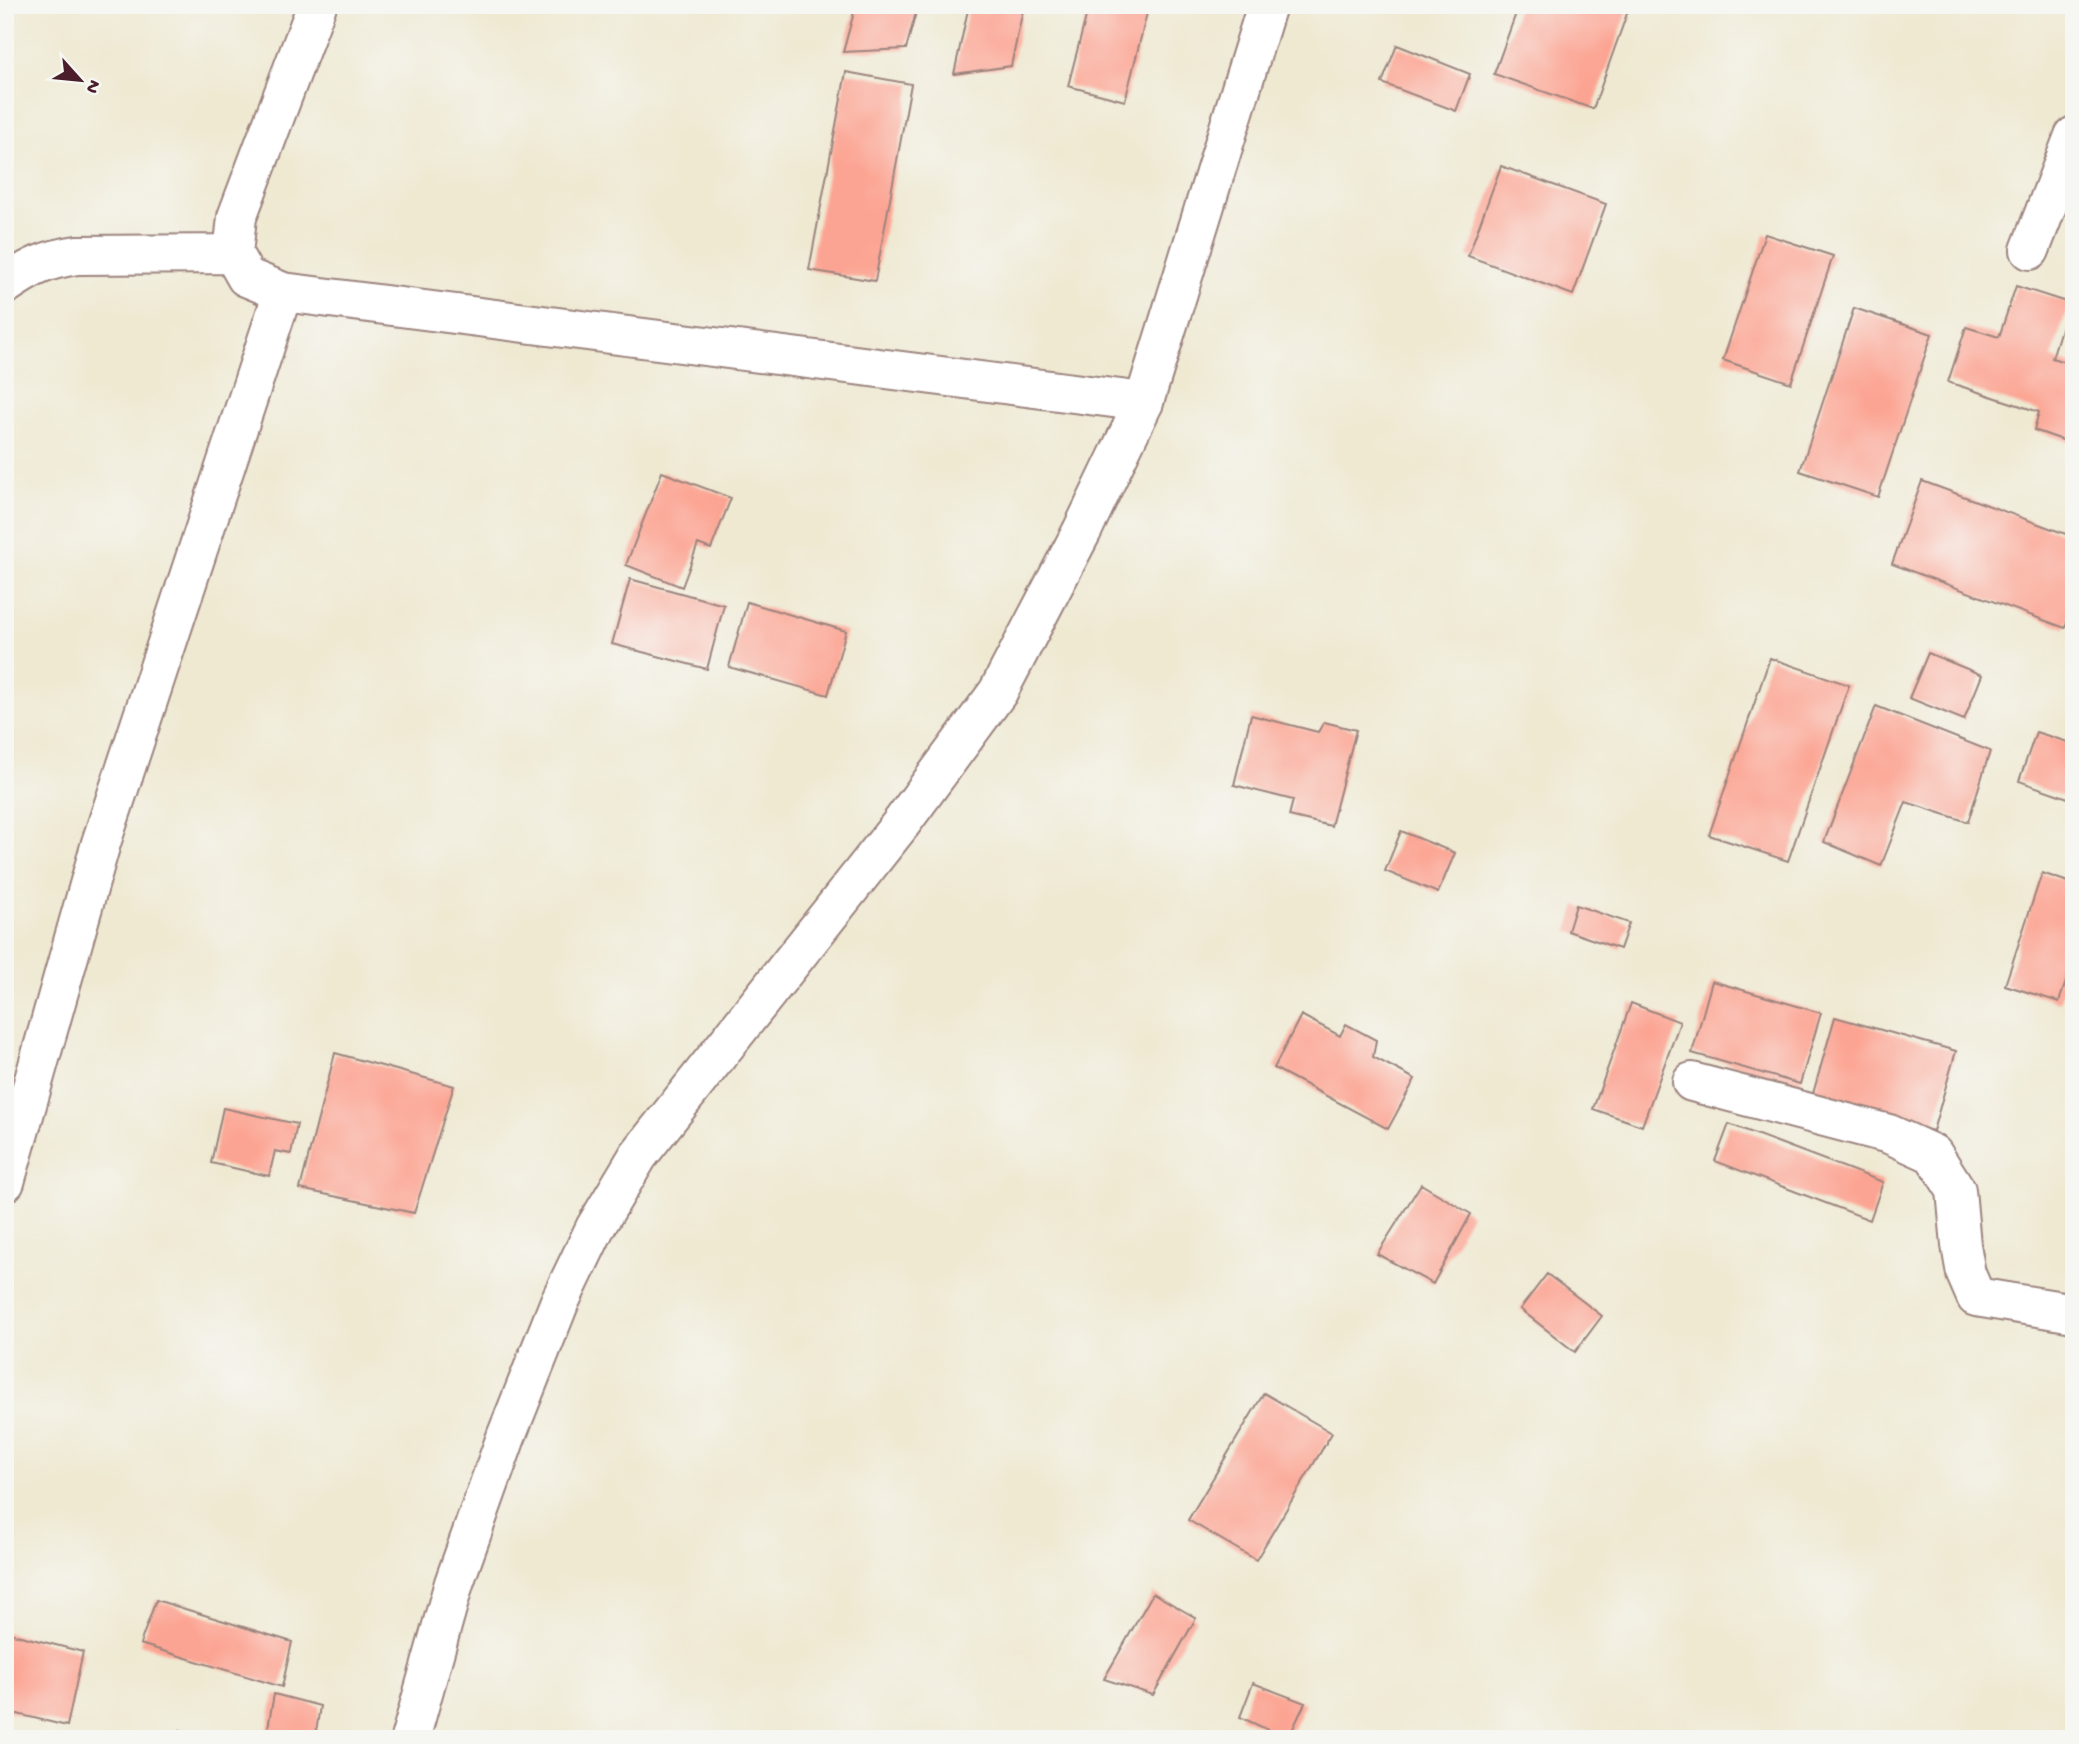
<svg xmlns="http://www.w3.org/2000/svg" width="2079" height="1744" viewBox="0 0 2079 1744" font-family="'Gochi Hand',sans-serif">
<rect width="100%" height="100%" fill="#f6f6f2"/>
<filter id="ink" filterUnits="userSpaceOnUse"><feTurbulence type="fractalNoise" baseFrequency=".0143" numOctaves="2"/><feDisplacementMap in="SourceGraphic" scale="14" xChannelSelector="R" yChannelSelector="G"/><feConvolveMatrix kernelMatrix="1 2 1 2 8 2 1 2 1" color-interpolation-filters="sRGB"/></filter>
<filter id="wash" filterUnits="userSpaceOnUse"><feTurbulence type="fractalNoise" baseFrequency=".00686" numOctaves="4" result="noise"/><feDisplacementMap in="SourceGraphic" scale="28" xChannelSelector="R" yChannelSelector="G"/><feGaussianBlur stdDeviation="1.57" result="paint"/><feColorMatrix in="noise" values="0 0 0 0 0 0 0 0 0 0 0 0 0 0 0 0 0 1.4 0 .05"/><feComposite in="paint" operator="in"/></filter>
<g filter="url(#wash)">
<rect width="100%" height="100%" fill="#efe9d2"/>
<g id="blocks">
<!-- building -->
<path fill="#fca493" d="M856,5H918L906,49L843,52Z
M969,5H1024L1011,66L954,74Z
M1089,5H1149L1125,101L1068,86Z
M1519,5H1630L1593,109L1494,74Z
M1397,45L1470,74L1456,111L1382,83Z
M846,72L911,84L875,281L809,270Z
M1501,166L1606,204L1573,295L1468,256Z
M1765,234L1833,256L1791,383L1723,360Z
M2016,286L2069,303L2052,358L2074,365V444L2034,430L2039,412L1948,382L1966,327L1999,337Z
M1854,308L1932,334L1878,497L1800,471Z
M662,472L731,498L711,549L698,544L682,587L626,565Z
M1922,481L2074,537V603L2065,628L1892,564Z
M630,579L724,605L707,669L612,644Z
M747,602L846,631L828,695L729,667Z
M1928,653L1982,675L1964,720L1909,698Z
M1770,658L1849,685L1788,861L1709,835Z
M1876,706L1990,751L1968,822L1906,802L1881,866L1824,842Z
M1251,715L1318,732L1324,722L1356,730L1331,826L1289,816L1293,800L1234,785Z
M2036,732L2074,744V800L2019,781Z
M1401,831L1455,853L1438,893L1385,871Z
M2042,873L2074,884V958L2059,1002L2005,985Z
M1576,905L1629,923L1620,949L1568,931Z
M1712,981L1821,1013L1800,1084L1692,1053Z
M1631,1003L1680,1022L1642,1126L1593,1109Z
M1301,1015L1340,1036L1346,1024L1376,1040L1373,1057L1415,1079L1388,1129L1274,1068Z
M1835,1017L1956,1051L1933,1131L1812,1097Z
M335,1053L454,1086L414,1213L300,1189Z
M223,1108L297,1124L291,1154L275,1151L269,1176L211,1163Z
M1729,1124L1883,1182L1870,1220L1715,1161Z
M1421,1184L1471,1214L1433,1284L1377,1254Z
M1547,1274L1602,1316L1575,1352L1520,1309Z
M1264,1393L1332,1433L1256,1560L1188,1520Z
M1153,1593L1196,1618L1153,1695L1104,1679Z
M156,1600L292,1642L282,1687L140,1644Z
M5,1632L83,1652L67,1726L5,1711Z
M1253,1683L1305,1703L1288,1739L1240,1717Z
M274,1694L320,1706L315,1739H266Z
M180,1730L204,1738V1739H178Z"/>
</g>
</g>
<g filter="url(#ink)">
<use href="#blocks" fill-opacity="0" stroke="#9c847e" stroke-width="2"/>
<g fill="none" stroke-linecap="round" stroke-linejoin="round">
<!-- street casing -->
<g stroke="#9c847e" stroke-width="42">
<path id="street" d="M317,5L237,217L233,254L246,277L283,292L1144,402
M2030,250L2074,136
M5,285C31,267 45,260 77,255L233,254
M1692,1082L1889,1134L1933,1154L1956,1190L1961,1245L1966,1274L1976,1297L2074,1313
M5,1182L101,843L283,292"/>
</g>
<!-- secondary casing -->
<g stroke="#9c847e" stroke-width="42">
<path id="secondary" d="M410,1739L454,1583L506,1437L560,1301L595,1228L638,1156L900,825L998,692L1082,531L1144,402L1267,5"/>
</g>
<!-- street -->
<use href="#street" stroke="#fff" stroke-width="38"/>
<!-- secondary -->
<use href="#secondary" stroke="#fff" stroke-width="38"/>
</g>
</g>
<!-- margin -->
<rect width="2079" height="1744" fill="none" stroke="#f6f6f2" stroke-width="28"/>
<!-- north arrow -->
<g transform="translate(80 80) rotate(117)" stroke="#f6f6f2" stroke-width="5" paint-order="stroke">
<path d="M0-5L12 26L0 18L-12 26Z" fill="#4a1f2b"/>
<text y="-10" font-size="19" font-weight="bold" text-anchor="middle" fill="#4a1f2b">N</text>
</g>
</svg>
